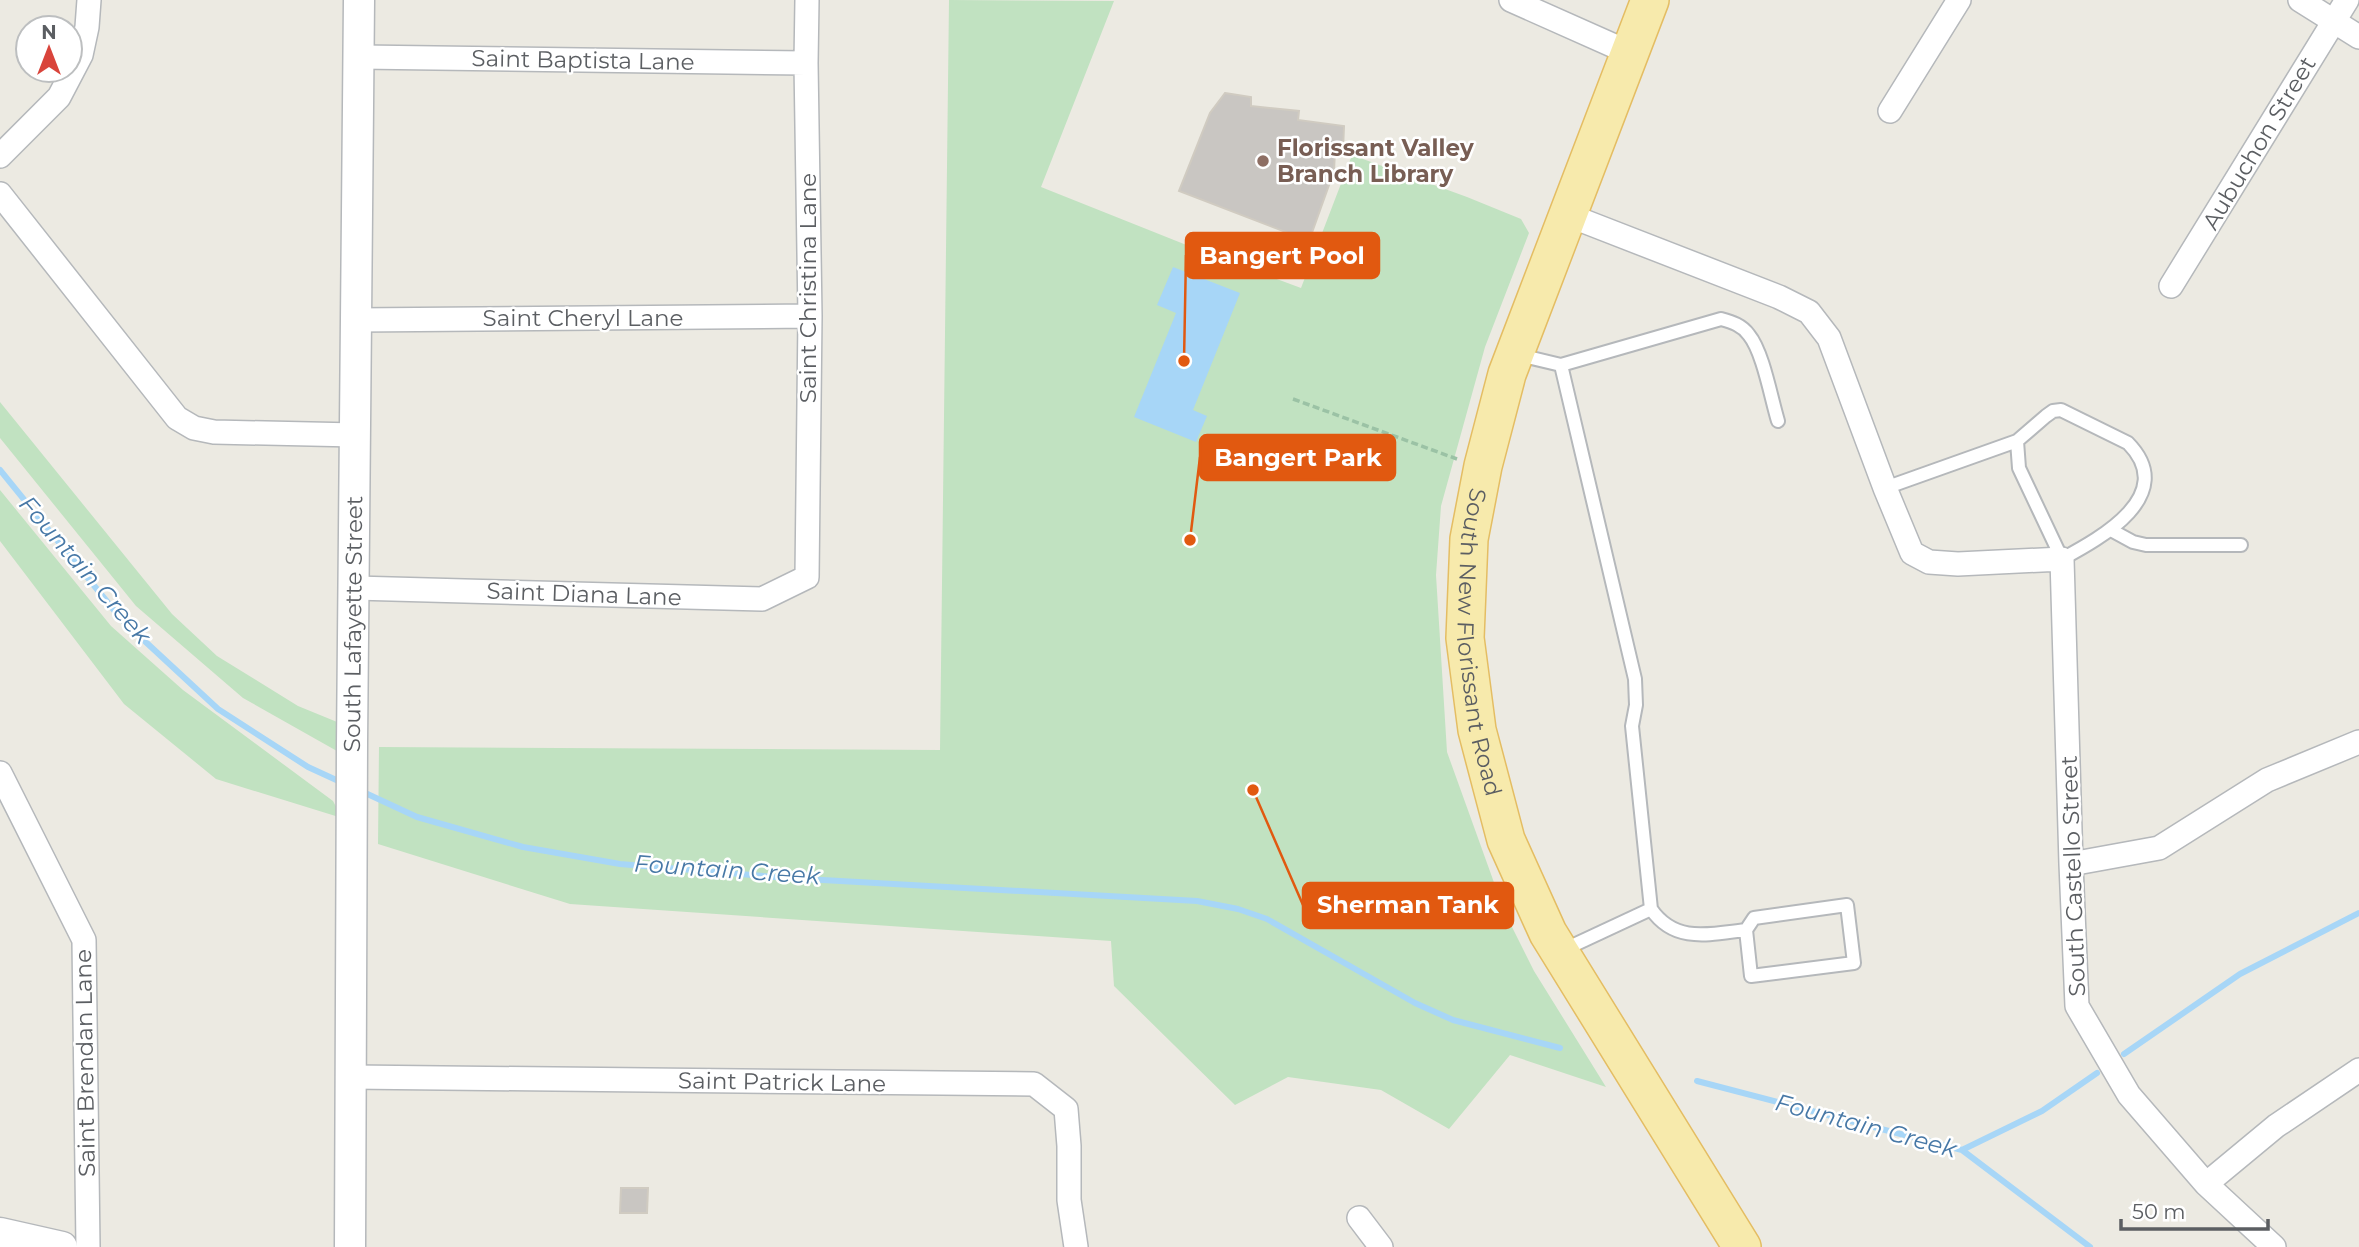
<svg xmlns="http://www.w3.org/2000/svg" width="2359" height="1247" viewBox="0 0 2359 1247" font-family="Montserrat,sans-serif">
<rect width="100%" height="100%" fill="#eceae2"/>
<!-- green -->
<path fill="#c1e2c1" d="M949,0L1114,1L1041,187L1194,248L1301,288L1352,155L1467,197L1521,219L1529,233L1485,347L1441,506L1436,575L1447,752L1505,913L1534,971L1606,1087L1510,1055L1449,1129L1381,1090L1288,1077L1235,1105L1114,986L1111,941L570,904L378,844L379,747L940,750Z
M0,402L172,614L217,656L298,706L342,724L344,755L243,698L136,606L0,438Z
M0,490L111,626L183,690L333,801L342,818L216,779L124,704L0,541Z"/>
<!-- water -->
<path fill="#a7d6f7" d="M1173,267L1240,293L1193,410L1207,416L1196,442L1134,417L1176,313L1157,305Z"/>
<g fill="none" stroke-linecap="round" stroke-linejoin="round">
<!-- stream -->
<path stroke="#a7d6f7" stroke-width="6" d="M0,470L122,620L218,709L308,767L345,784
M361,791L417,817L523,847L620,864L787,878L1197,901L1238,909L1267,919L1415,1003L1453,1020L1560,1048
M2124,1054L2240,974L2359,913
M1697,1081L1962,1150L2090,1247
M1962,1150L2042,1111L2097,1073"/>
</g>
<!-- building -->
<path fill="#c9c6c2" stroke="#d0cbc1" stroke-width="2" d="M1225,93L1251,97V106L1299,111L1298,120L1344,126L1343,150L1335,151L1334,171L1309,241L1179,191L1210,113Z
M621,1188H648L647,1213H620Z"/>
<g fill="none" stroke-linecap="round" stroke-linejoin="round">
<!-- service casing -->
<g stroke="#b5b8bb" stroke-width="16">
<path id="service" d="M1519,355L1561,365L1721,319C1732,322 1742,325 1749,335C1763,352 1771,398 1778,421
M1561,365L1635,679L1636,705L1632,726L1651,909L1561,951
M1885,488L2017,441L2046,416L2053,411L2061,410L2128,443C2179,495 2101,538 2062,559L2019,468L2017,441
M2111,530L2133,542L2146,545H2241
M1651,909C1675,944 1710,934 1746,930L1751,976L1854,963L1847,905L1754,918L1746,930"/>
</g>
<!-- minor casing -->
<g stroke="#b5b8bb" stroke-width="26">
<path id="minor" d="M1511,0L1630,53
M2300,0L2359,37
M360,57L806,63
M1890,111L1959,0
M0,156L59,97L81,55L87,27L89,0
M0,194L177,418L194,428L214,432L356,435
M1568,215L1779,297L1809,312L1829,338L1885,488L1912,553L1929,562L1958,564L2062,559L2071,864L2077,1006L2129,1095L2206,1184L2274,1247
M2171,286L2347,0
M356,320L810,316
M355,588L762,599L807,577L810,316L806,63L807,0
M0,773L84,940L88,1247
M2071,864L2159,848L2267,780L2359,742
M351,1077L1034,1084L1066,1109L1069,1146V1200L1076,1247
M2206,1184L2276,1126L2359,1070
M1359,1218L1381,1247"/>
</g>
<!-- tertiary casing -->
<g stroke="#b5b8bb" stroke-width="33">
<g id="tertiary">
<path d="M0,1233L62,1247"/>
<path id="s1" d="M350,1247L352,744L359,0"/>
</g>
</g>
<!-- primary casing -->
<g stroke="#e4bd63" stroke-width="40">
<g id="primary">
<path id="s2" d="M1650,0L1507,374L1483,466L1469,539L1465,638L1477,730L1506,840L1548,933L1742,1247"/>
</g>
</g>
<!-- path -->
<path stroke="#9bc2a5" stroke-width="3.5" stroke-dasharray="7 3.5" stroke-linecap="butt" d="M1293,399L1457,459"/>
<!-- service -->
<use href="#service" stroke="#fff" stroke-width="12"/>
<!-- minor -->
<use href="#minor" stroke="#fff" stroke-width="23"/>
<!-- tertiary -->
<use href="#tertiary" stroke="#fff" stroke-width="30"/>
<!-- primary -->
<use href="#primary" stroke="#f7eaac" stroke-width="37"/>
</g>
<!-- markers -->
<circle fill="#8d6e63" stroke="#fff" stroke-width="2.5" cx="1263" cy="161" r="7"/>
<g text-anchor="middle" stroke-width="5" stroke-linejoin="round" paint-order="stroke">
<!-- street labels -->
<g font-size="23" fill="#5b5e62" stroke="#fff">
<text transform="translate(583 60) rotate(1)" y="8">Saint Baptista Lane</text>
<text transform="translate(2259 143) rotate(-59)" y="8">Aubuchon Street</text>
<text transform="translate(808 288) rotate(-90)" y="8">Saint Christina Lane</text>
<text x="583" y="326">Saint Cheryl Lane</text>
<text transform="translate(584 594) rotate(2)" y="8">Saint Diana Lane</text>
<text dy="8" stroke="none"><textPath href="#s1" startOffset="623">South Lafayette Street</textPath></text>
<text dy="8" stroke="none"><textPath href="#s2" startOffset="674">South New Florissant Road</textPath></text>
<text transform="translate(2073 876) rotate(-92)" y="8">South Castello Street</text>
<text transform="translate(85 1063) rotate(-91)" y="8">Saint Brendan Lane</text>
<text transform="translate(782 1082) rotate(1)" y="8">Saint Patrick Lane</text>
</g>
<!-- education labels -->
<g font-size="23" font-weight="bold" fill="#785e54" stroke="#fff" text-anchor="start">
<text x="1277" y="156">Florissant Valley<tspan x="1277" dy="26">Branch Library</tspan></text>
</g>
<!-- water labels -->
<g font-size="24" font-style="italic" fill="#4778a6" stroke="#fff">
<text transform="translate(85 570) rotate(49)" y="8">Fountain Creek</text>
<text transform="translate(727 870) rotate(4)" y="8">Fountain Creek</text>
<text transform="translate(1866 1126) rotate(15)" y="8">Fountain Creek</text>
</g>
</g>
<!-- callouts -->
<path fill="none" stroke="#e15910" stroke-width="2.5" d="M1184 361L1186 255M1190 540L1200 457M1253 790L1303 905"/>
<g fill="#e15910" stroke="#fff" stroke-width="2.5">
<circle cx="1184" cy="361" r="7"/>
<circle cx="1190" cy="540" r="7"/>
<circle cx="1253" cy="790" r="7"/>
</g>
<g fill="#e15910" stroke="#e15910" stroke-width="2.5">
<rect x="1186" y="233" width="193" height="45" rx="7"/>
<rect x="1200" y="435" width="195" height="45" rx="7"/>
<rect x="1303" y="883" width="210" height="45" rx="7"/>
</g>
<g font-size="24" text-anchor="middle" font-weight="bold" fill="#fff">
<text x="1282" y="264">Bangert Pool</text>
<text x="1298" y="466">Bangert Park</text>
<text x="1408" y="913">Sherman Tank</text>
</g>
<!-- north arrow -->
<g transform="translate(49 49)"><circle r="33" fill="#ffffff" stroke="#bdbfc0" stroke-width="2"/>
<path d="M0-5L12 26L0 18L-12 26Z" fill="#d9443b"/>
<text y="-10" font-size="19" font-weight="bold" text-anchor="middle" fill="#5b5e62">N</text>
</g>
<!-- scale -->
<path d="M2121 1219v10h147v-10" fill="none" stroke="#5b5e62" stroke-width="3.5"/>
<text x="2132" y="1219" font-size="21" fill="#5b5e62" stroke="#ffffff" stroke-width="5" paint-order="stroke">50 m</text>
</svg>
